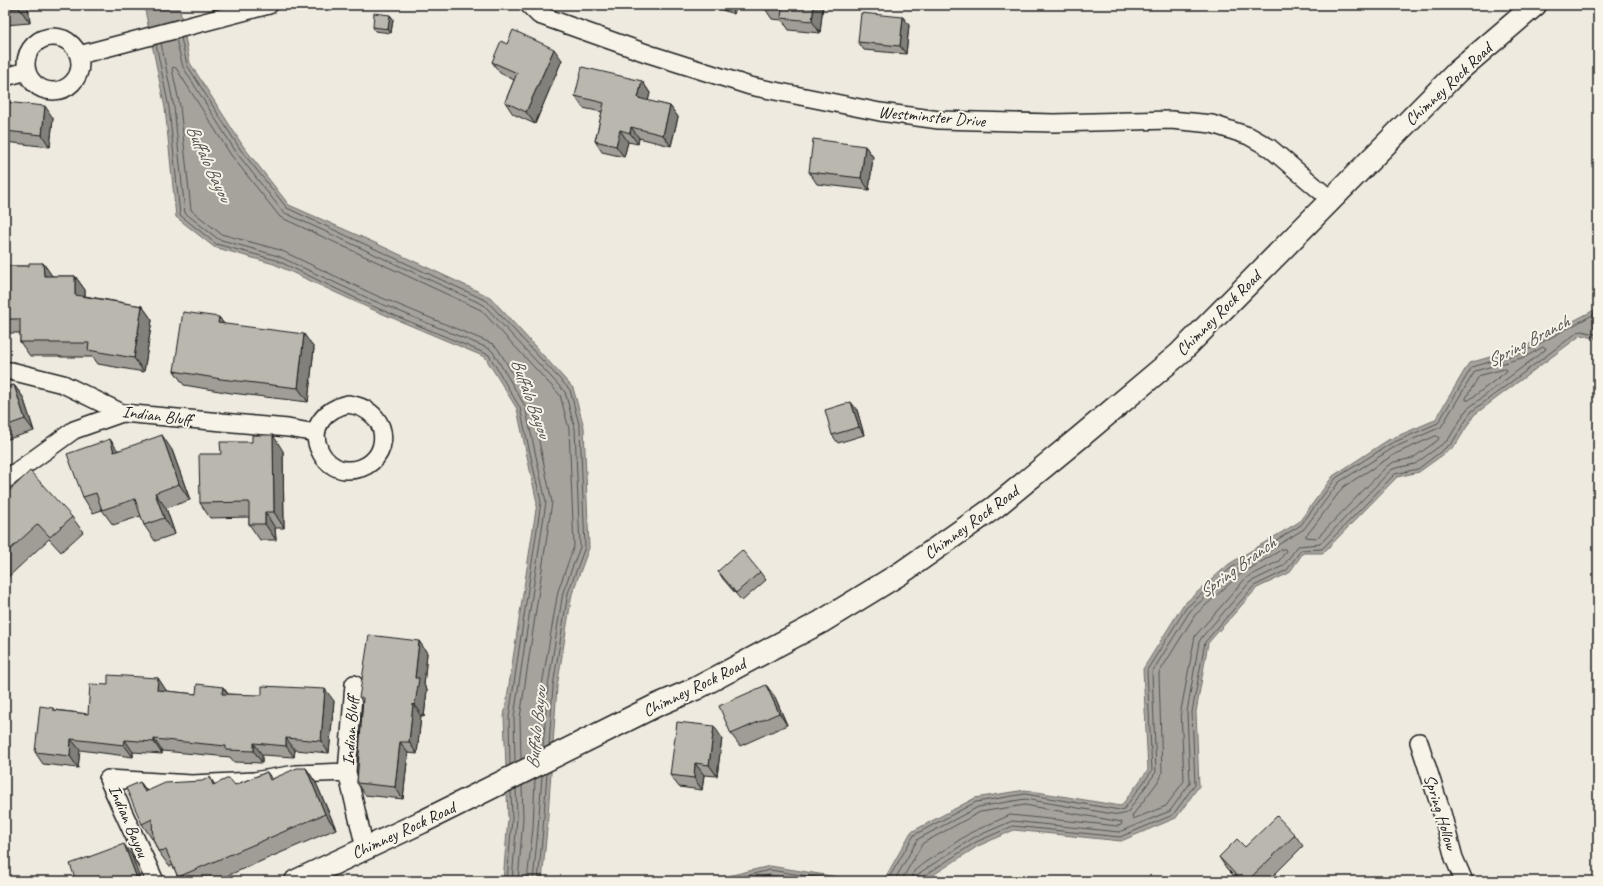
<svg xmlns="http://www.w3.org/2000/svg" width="1603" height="886" viewBox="0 0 1603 886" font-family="Caveat,sans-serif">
<rect width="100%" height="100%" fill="#eeeae0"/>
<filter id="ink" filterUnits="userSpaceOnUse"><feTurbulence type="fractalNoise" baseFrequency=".025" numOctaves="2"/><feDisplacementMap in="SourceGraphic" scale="8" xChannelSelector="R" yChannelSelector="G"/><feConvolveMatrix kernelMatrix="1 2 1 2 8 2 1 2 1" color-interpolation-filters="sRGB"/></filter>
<g filter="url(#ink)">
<!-- water -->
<path fill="#a6a39d" stroke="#6f6d69" d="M144,5H179L190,63L243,146L289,205L373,242L490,297L573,388L584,427L589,548L572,594L557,687L547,829L542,881H503L508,818L504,717L537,503L517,409L485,357L369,308L274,264L214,247L176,217L165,108Z
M1598,308V339L1581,335L1474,415L1455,446L1419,472L1397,477L1323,553H1303L1289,573L1257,588L1208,643L1196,712L1199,786L1176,818L1121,841L1014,830L978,846L924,881H707L770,866L850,879L885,878L911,832L975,798L1025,790L1121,806L1148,770L1143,669L1183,605L1229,564L1299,522L1333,476L1388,440L1435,420L1469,363L1522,348Z"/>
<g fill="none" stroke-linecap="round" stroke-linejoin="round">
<!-- shore -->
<path stroke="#535250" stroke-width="1" d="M181,38L187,65L240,149L287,208L487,301L570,390L580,428L585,547L568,593L553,686L549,746
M176,39L183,67L236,152L283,212L484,305L565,392L575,429L580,547L563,592L548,686L543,748
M161,43L174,107L185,213L218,239L278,256L372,300L490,349L493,352L525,406L546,502L514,717L515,762
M156,44L169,108L180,215L216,244L276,260L370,305L489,355L520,408L541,502L509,717L510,765
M1505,369L1507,370L1506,372L1469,400H1466V398L1479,376Z
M1436,436L1439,437L1438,440L1413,458L1394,462L1387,466L1317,538L1306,537V535L1311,530L1343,487L1395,454Z
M1283,549H1285L1286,551L1279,561L1246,578L1195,636L1181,710L1184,781L1166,806L1133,819L1132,816L1160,779L1162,773L1159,673L1195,615L1238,576Z
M521,759L520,718L552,502L531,404L498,349L493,344L375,295L280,250L221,234L191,210L180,106L172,69L173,67L176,68L231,155L280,217L481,310L560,395L569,429L574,546L558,591L542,685L537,751
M507,881L512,818L511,791
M512,881L517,818L516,788
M518,881L523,818L522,786
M527,881L533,828L535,779
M533,881L538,829L542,776
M538,881L543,829L547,773
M724,881L770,870L839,881
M746,881L770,875L806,881
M887,881L914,835L976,802L1025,794L1120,810L1124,809L1152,771L1147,670L1186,608L1231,568L1301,525L1336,478L1390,444L1438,423L1472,367L1524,352L1598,312
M894,881L918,839L978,807L1025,799L1119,815L1127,813L1156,772L1152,672L1190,611L1234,572L1304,529L1339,482L1393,448L1441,427L1475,371L1525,357L1543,347L1546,348L1545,350L1467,409L1448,440L1415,464L1396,468L1391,470L1320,544L1298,546L1283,566L1250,582L1202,637L1199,642L1187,712L1190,783L1170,811L1119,832L1012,821L973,838L921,872L918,876L917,881
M901,881L923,843L980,812L1025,805L1122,822L1121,825L1118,826L1010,815L970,833L924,863L914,871L911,881
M922,881L924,876L976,842L1013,826L1120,837L1173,815L1195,784L1192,712L1205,642L1254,586L1287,570L1301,550L1322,549L1395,474L1418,469L1452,443L1471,412L1578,332L1582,331L1598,335"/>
<!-- minor casing -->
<g stroke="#1c1c1c" stroke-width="20">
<path id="minor" d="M529,5L539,15L649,54L750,86L880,112L939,120L1054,123L1171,120L1212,124L1249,136L1270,148L1330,199
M26 64a27 27 0 1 1 54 0a27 27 0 1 1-54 0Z
M79,55L269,5
M5,77L27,71
M5,371H11L63,384L122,413L288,428L316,433
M348,404C399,411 390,473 345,470C334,469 324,460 320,451C308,427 326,409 348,404Z
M5,480L74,430L122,413
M354,684L347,772L365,848
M1419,742L1442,813L1454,858L1464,881
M155,881L108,779L192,784L254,781L296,774L347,772"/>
</g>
<!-- major casing -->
<g stroke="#1c1c1c" stroke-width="25">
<path id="major" d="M296,881L422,822L655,706L695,689L821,622L901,573L995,507L1079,438L1179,354L1458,71L1535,5"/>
</g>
<!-- minor -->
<use href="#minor" stroke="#f7f3e8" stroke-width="17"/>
<!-- major -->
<use href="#major" stroke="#f7f3e8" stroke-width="22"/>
</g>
<!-- wall -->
<path fill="#a09d96" stroke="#1c1c1c" d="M5,5H28L30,23L5,25Z
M708,5H737L734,14Z
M764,5H823L820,33L789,30L782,20L772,19L764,7Z
M390,15L393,19L391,33L375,31L373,27Z
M909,25L906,54L864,50L858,42Z
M507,44L562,60L535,124L513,114L505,102L514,80L500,73L492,62Z
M642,81L650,93L648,101L670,106L678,117L671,146L639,138L638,144L628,142L624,157L602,152L595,141L602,112L583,108L575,96Z
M5,102L53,118L50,147L5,142Z
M865,146L873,157L869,190L817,184L809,172Z
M43,263L52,276H75L85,290V296L142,306L152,320L144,372L98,364L93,357H60L59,356H30L20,342V333H5V266H29Z
M219,317L224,324L314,348L308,402L231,393L184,385L174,371Z
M14,385L23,397L34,431L5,440V388Z
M857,410L864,435L838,443L832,435Z
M118,450H172L190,500L166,508L175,534L155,541L144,525L141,516L113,525L102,510L93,513L83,497Z
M283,451L284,528H275L276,540H260L249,524V517L210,518L200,503L221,454Z
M5,495L72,517L83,532L61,552L49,539L5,580Z
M718,571L760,572L766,580L742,601L723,579Z
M419,641L427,653L424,685L427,690L424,717L421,716L417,754L408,753L403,799L365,795L357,783L363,703L359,698Z
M158,678L166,691L196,694L223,687L228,694L334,701L329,753L295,750L294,757L262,755V763L234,762L230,757L162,751V754L133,752V757L80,750L78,768L43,764L35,752L53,708L55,710L88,714L108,685Z
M766,685L775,697L787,725L740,746L731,734Z
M722,738L717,776L704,775L702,790L679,787L670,775Z
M306,768L316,783L336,829L215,881H180L178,877L173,866H169L158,851L153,839H152L142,824L140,782L147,791L215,785H235L267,772L272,779Z
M1295,835L1303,846L1268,881H1239L1227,869L1219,857L1245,847Z"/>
<!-- shaded-wall -->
<path fill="#82807a" stroke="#1c1c1c" d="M19,5H28L30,23L19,8Z
M728,5H737L734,14Z
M814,5H823L820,33L812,21Z
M390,15L393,19L391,33L388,29Z
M903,17L909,25L906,54L900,46Z
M554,49L562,60L535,124L526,112Z
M642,81L650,93L646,110L638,98Z
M45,106L53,118L50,147L42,135Z
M670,106L678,117L671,146L663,135Z
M631,127L639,138L638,144L630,133Z
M620,130L628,142L624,157L616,146Z
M865,146L873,157L869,190L861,178Z
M43,263L53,277L44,276Z
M75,276L85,290V309L75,295Z
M142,306L152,320L144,372L134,358Z
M219,317L229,331L218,323Z
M304,334L314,348L308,402L298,388Z
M14,385L23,397L34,431L25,419Z
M851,402L857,410L864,435L859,427Z
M162,435L172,450L190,500L179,484Z
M273,435L283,451L284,528L274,512Z
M110,439L121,455L114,452Z
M155,493L166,508L175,534L164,518Z
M265,512L275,528L276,540L265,524Z
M419,641L427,653L424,685L427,690L424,717L415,705V678Z
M158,678L166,690V702L157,690Z
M766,685L775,697L787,725L779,713Z
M223,687L231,698L222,694Z
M325,689L334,701L329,753L321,741Z
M413,704L421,716L417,754L409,742Z
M714,726L722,738L717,776L709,765Z
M286,738L295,750L294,757L286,746Z
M71,739L80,750L78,768L70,756Z
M154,739L162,751V754L154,742Z
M125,740L133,752V757L124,745Z
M400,742L408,753L403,799L395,787Z
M254,743L262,755V763L254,751Z
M695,763L704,775L702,790L694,778Z
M306,768L316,783L336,829L325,814Z
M210,777L220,793L213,785Z
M140,782L151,797L145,792Z
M124,844L132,856L141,881H138Z"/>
<!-- building -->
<path fill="#bab7af" stroke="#1c1c1c" d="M5,5H19V8L5,9Z
M764,5H814L812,21L781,18L782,9L764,7Z
M374,13L390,15L388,29L373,27Z
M861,13L903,17L900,46L858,42Z
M513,30L554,49L526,112L505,102L517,73L492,62L501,41L507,44Z
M582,67L642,81L638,98L670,106L663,135L631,127L630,133L620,130L616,146L595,141L604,103L575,96Z
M5,102L45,106L42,135L5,131Z
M813,139L865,146L861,178L809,172Z
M29,263H43L44,276H75V295L142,306L134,358L88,350L89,343H50V342H20V319H5V266H29Z
M183,312L219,317L218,323L304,334L298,388L221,379L174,371Z
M14,385L25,419L5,426V388Z
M851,402L859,427L832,435L825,410Z
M162,435L179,484L155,493L164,518L144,525L135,499L102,510L96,493L83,497L67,454L110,439L114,452Z
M252,435H273L274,512H265V524H249V502L200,503L199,454H221L220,442H252Z
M30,471L72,517L50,537L38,524L5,554V495Z
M742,550L760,572L736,593L718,571Z
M369,635L419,641L415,678H419L415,705L413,704L409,742H400L395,787L357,783L363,698H359Z
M108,675L158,678L157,690L196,694L197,684L223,687L222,694L262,695V686L325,689L321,741L286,738V746L254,743V751L226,750V746L154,739V742L125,740L124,745L71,739L70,756L35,752L40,706L53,708V710L88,714L90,684L108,685Z
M766,685L779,713L731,734L719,706Z
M677,722L714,726L709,765L695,763L694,778L670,775Z
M297,768H306L325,814L178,877L166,850L158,851L153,839L152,819L142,824L126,788L140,782L145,792L165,783L202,781L210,777L213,785L229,778L235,785L267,772L270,780Z
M1277,816L1295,835L1247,881H1242L1219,857L1237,839L1245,847Z
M124,844L138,881H76L70,864Z"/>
</g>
<g text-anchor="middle" stroke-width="4" stroke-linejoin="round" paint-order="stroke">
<!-- street labels -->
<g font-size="17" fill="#1c1c1c" stroke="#f7f3e8">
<text transform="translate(1448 84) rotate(-43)" y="6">Chimney Rock Road</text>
<text transform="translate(932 116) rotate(5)" y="6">Westminster Drive</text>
<text transform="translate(1218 313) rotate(-45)" y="6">Chimney Rock Road</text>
<text transform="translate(157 415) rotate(7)" y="6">Indian Bluff</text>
<text transform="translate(971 522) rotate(-36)" y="6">Chimney Rock Road</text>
<text transform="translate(694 687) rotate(-26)" y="6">Chimney Rock Road</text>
<text transform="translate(350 731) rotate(-86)" y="6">Indian Bluff</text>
<text transform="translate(1441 812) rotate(73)" y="6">Spring Hollow</text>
<text transform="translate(129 821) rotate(67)" y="6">Indian Bayou</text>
<text transform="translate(403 830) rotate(-25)" y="6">Chimney Rock Road</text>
</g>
<!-- water labels -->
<g font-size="18" font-style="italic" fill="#535250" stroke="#f7f3e8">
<text transform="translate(209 163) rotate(65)" y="6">Buffalo Bayou</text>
<text transform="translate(1528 341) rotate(-28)" y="6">Spring Branch</text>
<text transform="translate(531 398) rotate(70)" y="6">Buffalo Bayou</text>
<text transform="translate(1237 567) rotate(-36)" y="6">Spring Branch</text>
<text transform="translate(536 728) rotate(-84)" y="6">Buffalo Bayou</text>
</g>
</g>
<!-- margin -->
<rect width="1603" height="886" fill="none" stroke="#f7f3e8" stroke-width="20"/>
<rect x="10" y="10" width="1583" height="866" fill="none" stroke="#1c1c1c" stroke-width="1.5" filter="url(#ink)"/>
</svg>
